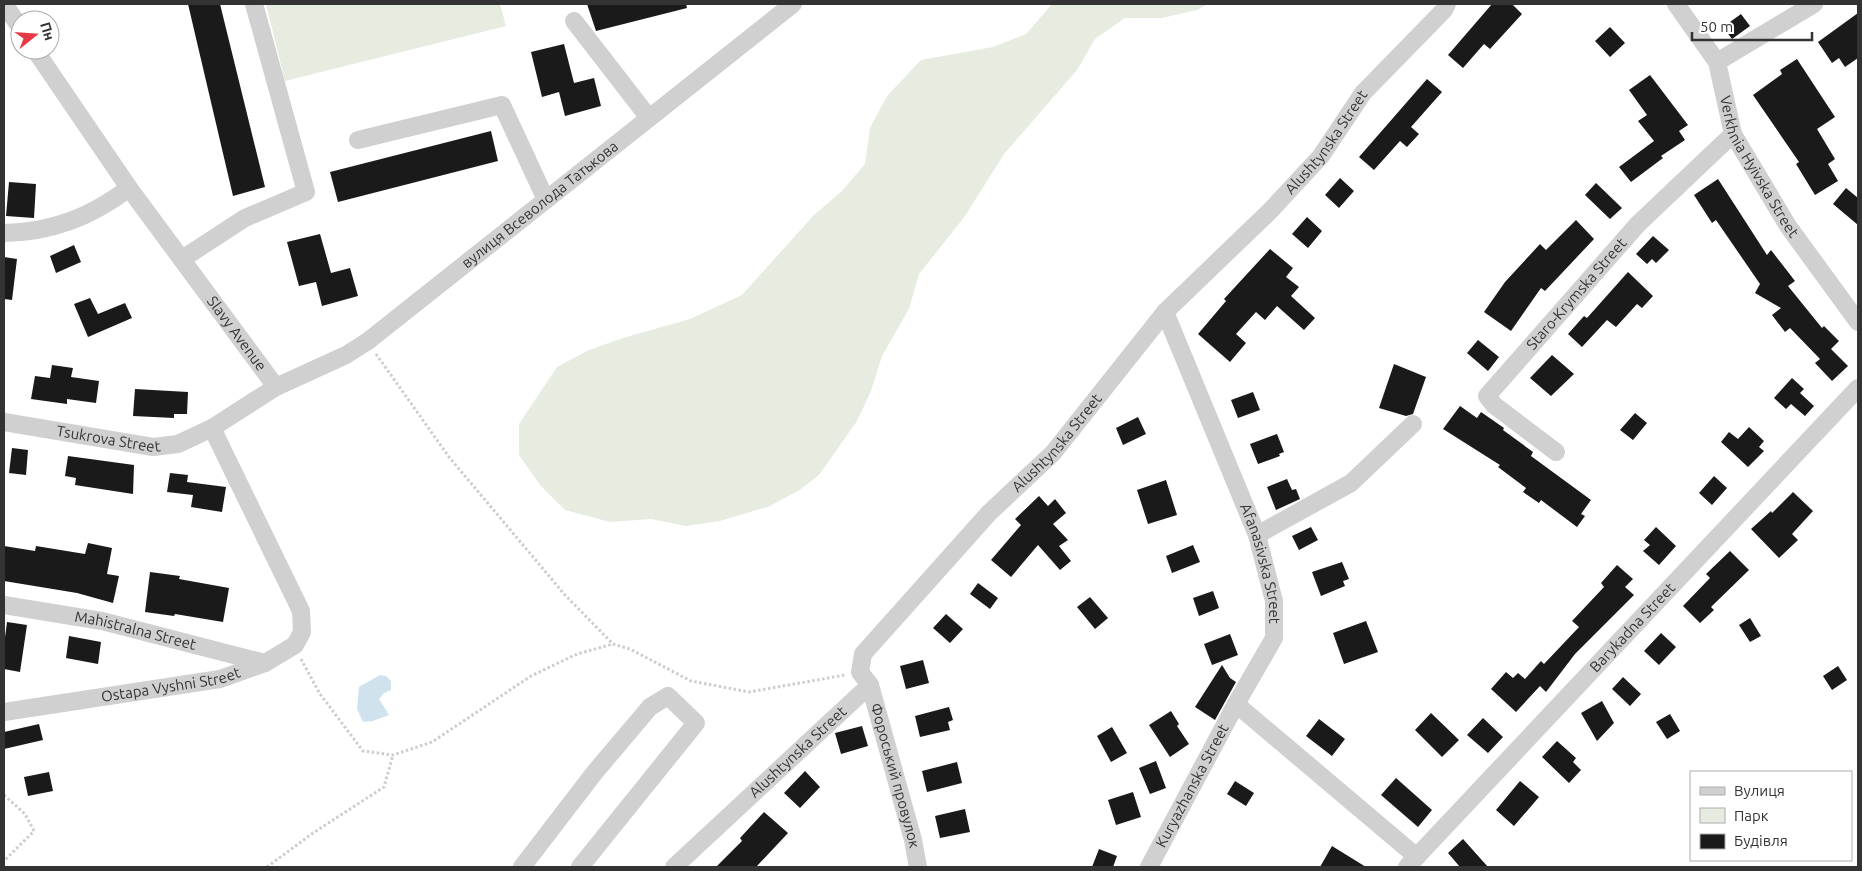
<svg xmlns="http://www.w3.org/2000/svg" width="1862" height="871" viewBox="0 0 1862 871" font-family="Ubuntu,sans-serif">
<rect width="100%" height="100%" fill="#fff"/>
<!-- green -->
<path fill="#e6ecdf" d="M266,4H500L506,26L285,81Z
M1052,4H1208L1197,10L1162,18H1125L1095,39L1077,70L1004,154L965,216L919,274L909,309L882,356L871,391L857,421L819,475L801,489L770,506L720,521L686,526L651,519L610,522L565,510L540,485L519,455V424L557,367L589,350L623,338L690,319L742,295L814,215L841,192L865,164L870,128L887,96L921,60L993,47L1026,34Z"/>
<!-- water -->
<path fill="#cfe2ee" d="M380,675L386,676L391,681V690L384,693L379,699L389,715L373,721L363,722L357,709L359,687Z"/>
<!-- building -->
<path fill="#1a1a1a" d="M188,4H220L265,187L233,196Z
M587,4H686L687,8L596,31Z
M1492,4H1512L1522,14L1490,49L1484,44L1463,68L1448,55Z
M1858,13V58L1845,67L1839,58L1832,63L1818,42Z
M1741,14L1750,26L1732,39L1723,27Z
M1610,27L1625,43L1610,57L1595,41Z
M564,44L574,83L594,78L601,106L565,116L559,92L542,97L531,52Z
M1797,59L1835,117L1817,129L1835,159L1828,164L1838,181L1815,195L1796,164L1799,162L1753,95L1782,74L1780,70Z
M1650,75L1688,125L1679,131L1685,140L1661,156L1663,158L1631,182L1619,167L1654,141L1638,121L1647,115L1629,90Z
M1427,79L1442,92L1411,127L1419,134L1407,147L1400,141L1374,170L1359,157Z
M491,131L498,161L338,202L330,172Z
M1340,178L1354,191L1339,208L1325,195Z
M1718,179L1767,255L1771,250L1795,281L1788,286L1822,328L1824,326L1839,341L1831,349L1848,366L1832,381L1815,363L1820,359L1790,328L1785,332L1772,315L1781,308L1755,293L1760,284L1716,220L1712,223L1694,195Z
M9,182L36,184L34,218L6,216Z
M1596,183L1622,208L1610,219L1585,195Z
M1846,188L1858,198V225L1833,204Z
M1307,217L1322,231L1308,248L1292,234Z
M1576,220L1594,239L1545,291L1541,288L1511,331L1484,312L1505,282L1540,244L1546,250Z
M320,234L331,273L350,268L358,296L322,306L316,282L299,286L287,242Z
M1653,236L1669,250L1656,263L1652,259L1647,264L1636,254Z
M74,245L81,262L56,273L50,256Z
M1270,249L1293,268L1286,277L1299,287L1291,296L1315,318L1304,330L1277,306L1265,320L1256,312L1236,334L1246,343L1230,362L1198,334L1226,301L1224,299Z
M4,257L17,259L12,300L4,299Z
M1628,272L1653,296L1642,308L1637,304L1616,327L1607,320L1582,347L1568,334L1584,316L1587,318Z
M90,298L98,314L125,303L132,318L88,337L74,304Z
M1478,340L1499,357L1488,371L1467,353Z
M1552,355L1574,374L1551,396L1530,378Z
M1394,364L1426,377L1413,414L1406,416L1379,408Z
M52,365L73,368L71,377L99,381L96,403L67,399V404L31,399L35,376L50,378Z
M1792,378L1804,389L1800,393L1814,406L1805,416L1791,404L1786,409L1774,398Z
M135,389L188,392L187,414H174V418L133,416Z
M1253,392L1260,410L1238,418L1231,400Z
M1460,406L1477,418L1481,412L1504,428L1503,430L1533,452L1531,456L1591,500L1581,514L1585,516L1577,527L1541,500L1539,503L1523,492L1526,488L1498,467L1500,465L1443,429Z
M1635,413L1647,423L1633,440L1620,430Z
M1138,417L1146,434L1123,445L1116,428Z
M1749,427L1764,441L1759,447L1764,451L1748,467L1721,442L1729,432L1738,439Z
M1277,434L1284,452L1279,454L1280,456L1258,464L1250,444Z
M12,448L28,450L26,475L9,473Z
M68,456L134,465L133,494L75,485L76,478L65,476Z
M170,473L188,475L187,482L226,487L222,512L191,507L193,495L167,492Z
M1714,476L1727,488L1712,505L1699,493Z
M1287,479L1292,490L1296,489L1300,499L1276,510L1267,487Z
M1166,480L1177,515L1148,524L1137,490Z
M1793,492L1813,511L1792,534L1798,540L1779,558L1751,529L1771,511L1772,513Z
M1039,496L1048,506L1055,499L1066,513L1053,524L1068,540L1059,546L1071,561L1060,570L1038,545L1011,577L991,560L1021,525L1015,519Z
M1311,527L1318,540L1299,550L1292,536Z
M1656,527L1676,546L1659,565L1643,551L1650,545L1644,540Z
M88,543L112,548L107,574L119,576L113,603L77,593L4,581V546L35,551L36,546L85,554Z
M1193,545L1200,562L1172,573L1166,556Z
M1730,551L1749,570L1711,607L1714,610L1700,623L1683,606L1710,578L1706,574Z
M1342,562L1349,579L1343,581L1345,586L1321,596L1312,572Z
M1617,565L1633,579L1625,587L1634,595L1575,654L1546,692L1540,686L1516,712L1491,689L1506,672L1513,678L1518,673L1525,679L1541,661L1544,664L1579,627L1572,621L1604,587L1601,583Z
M150,572L180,576L179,579L229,588L223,622L175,614L174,616L145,612Z
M978,583L998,598L990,609L970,594Z
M1213,591L1219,608L1199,616L1193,598Z
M1090,597L1108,618L1095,629L1077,607Z
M946,614L963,629L950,643L933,628Z
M1750,618L1761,636L1750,642L1739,625Z
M1366,621L1378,652L1344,664L1333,633Z
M7,622L27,625L20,672L4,669V645Z
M1661,633L1676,647L1659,665L1644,651Z
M1230,634L1238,655L1212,665L1204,644Z
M69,636L101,642L98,664L66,658Z
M923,660L929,683L906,689L900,666Z
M1222,665L1230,678L1236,682L1215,720L1195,707Z
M1838,666L1847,680L1832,690L1823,676Z
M1623,677L1641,694L1630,706L1612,689Z
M1602,701L1614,723L1597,741L1581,713Z
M949,707L953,720L948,722L950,730L920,737L915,716Z
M1171,711L1179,724L1177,726L1189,744L1170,757L1149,725Z
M1431,713L1459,740L1442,757L1415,730Z
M1670,714L1680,731L1667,739L1656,722Z
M1483,718L1503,737L1488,753L1467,735Z
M1319,719L1345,739L1332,756L1306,736Z
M39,724L43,740L4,749V732Z
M862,726L868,746L841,754L835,733Z
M1112,727L1127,753L1111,762L1097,736Z
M1557,741L1576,758L1573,762L1581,770L1569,783L1542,757Z
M1156,761L1166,788L1150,794L1139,768Z
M957,762L962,783L927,792L922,771Z
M805,771L820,787L800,808L784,793Z
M49,772L53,791L28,796L24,777Z
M1396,778L1432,810L1418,827L1381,795Z
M1235,781L1254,793L1246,806L1227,794Z
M1520,781L1539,797L1514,826L1496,810Z
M1133,792L1141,817L1116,825L1108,800Z
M965,809L970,832L940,838L935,816Z
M764,812L788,833L756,867H716L742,841L740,838Z
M1463,839L1488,867H1460L1448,853Z
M1332,846L1366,867H1320Z
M1099,849L1117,856L1113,867H1092Z"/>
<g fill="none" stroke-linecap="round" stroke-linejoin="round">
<!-- path -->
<path stroke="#cdcdcd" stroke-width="3" stroke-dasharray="2.5 2.5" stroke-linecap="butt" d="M376,354L449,457L565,595L613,644L630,649L691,681L749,692L845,675
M301,659L320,694L363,751L393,755L432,742L531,676L577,654L613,644
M4,795L25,814L34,831L4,861
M267,867L313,833L384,787L393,755"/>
<!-- minor -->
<g stroke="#d0d0d0" stroke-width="18">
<path d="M4,4L20,27"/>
<path id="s1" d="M1676,4L1717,62L1733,134L1788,226L1858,322"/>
<path d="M574,21L649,118"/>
<path id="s2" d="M35,50L129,188L276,387"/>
<path d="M1717,62L1814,4"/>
<path d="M358,140L502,105L546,200"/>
<path d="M4,233C52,232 91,217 129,188"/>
<path d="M182,259L245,218L306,192L254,4"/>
<path id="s3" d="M1165,312L1257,535L1274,601V638L1236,704L1417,857"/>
<path id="s4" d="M4,422L153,447L178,444L212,428"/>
<path id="s5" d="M1556,452L1494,405L1487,396L1638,224L1733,134"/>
<path d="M1257,535L1351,483L1413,424"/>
<path id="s6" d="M4,605L102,621L265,663"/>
<path id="s7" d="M870,685L913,840L918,867"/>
<path id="s8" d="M4,712L220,679L265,663L295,645L302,632L301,611L212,428L276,387L346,355L368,341L793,4"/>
<path d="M522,867L595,772L650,707L668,696L696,723L580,867"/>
<path id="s9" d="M674,867L870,685L860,672L863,654L989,513L1053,453L1165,312L1271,210L1321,156L1363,93L1444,10L1447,4"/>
<path id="s10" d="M1149,867L1236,704"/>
<path id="s11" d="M1407,867L1858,388"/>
</g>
</g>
<g text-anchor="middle" stroke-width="5" stroke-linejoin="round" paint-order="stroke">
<!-- street labels -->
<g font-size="15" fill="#333" stroke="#fff">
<text dy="5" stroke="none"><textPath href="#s9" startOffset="994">Alushtynska Street</textPath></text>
<text dy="5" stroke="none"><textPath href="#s1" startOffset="185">Verkhnia Hyivska Street</textPath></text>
<text dy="5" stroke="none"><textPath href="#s8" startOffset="939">вулиця Всеволода Татькова</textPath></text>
<text dy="5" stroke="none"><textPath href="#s5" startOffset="225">Staro-Krymska Street</textPath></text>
<text dy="5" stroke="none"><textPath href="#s2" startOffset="348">Slavy Avenue</textPath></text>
<text dy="5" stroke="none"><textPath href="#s4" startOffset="106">Tsukrova Street</textPath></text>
<text dy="5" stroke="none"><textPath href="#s9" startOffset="589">Alushtynska Street</textPath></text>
<text dy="5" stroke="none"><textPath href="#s3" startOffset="270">Afanasivska Street</textPath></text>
<text dy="5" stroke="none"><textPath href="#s11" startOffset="329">Barykadna Street</textPath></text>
<text dy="5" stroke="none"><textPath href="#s6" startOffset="134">Mahistralna Street</textPath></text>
<text dy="5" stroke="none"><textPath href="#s8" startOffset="169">Ostapa Vyshni Street</textPath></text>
<text dy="5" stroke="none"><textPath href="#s9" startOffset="169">Alushtynska Street</textPath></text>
<text dy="5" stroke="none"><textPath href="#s7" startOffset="94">Фороський провулок</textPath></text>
<text dy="5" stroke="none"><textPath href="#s10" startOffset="92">Kuryazhanska Street</textPath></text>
</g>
</g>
<!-- border -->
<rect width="1862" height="871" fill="none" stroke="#333333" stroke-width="10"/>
<!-- legend -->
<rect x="1690" y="771" width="162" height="90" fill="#ffffff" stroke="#adadad"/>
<rect x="1700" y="787" width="25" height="8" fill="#d0d0d0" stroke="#adadad"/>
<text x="1734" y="796" font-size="15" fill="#333333">Вулиця</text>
<rect x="1700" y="808" width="25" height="15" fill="#e6ecdf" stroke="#adadad"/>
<text x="1734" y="821" font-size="15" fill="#333333">Парк</text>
<rect x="1700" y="834" width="25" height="15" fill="#1a1a1a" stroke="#adadad"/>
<text x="1734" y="846" font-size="15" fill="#333333">Будівля</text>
<!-- north arrow -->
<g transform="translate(35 35) rotate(73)"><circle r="24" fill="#ffffff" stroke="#adadad"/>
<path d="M0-4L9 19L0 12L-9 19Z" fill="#e63946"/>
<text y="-8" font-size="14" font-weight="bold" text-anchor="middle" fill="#333333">Пн</text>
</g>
<!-- scale -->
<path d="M1692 32v8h120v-8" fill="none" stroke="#333333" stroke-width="2.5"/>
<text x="1700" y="32" font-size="15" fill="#333333" stroke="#ffffff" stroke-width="4" paint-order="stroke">50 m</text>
</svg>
